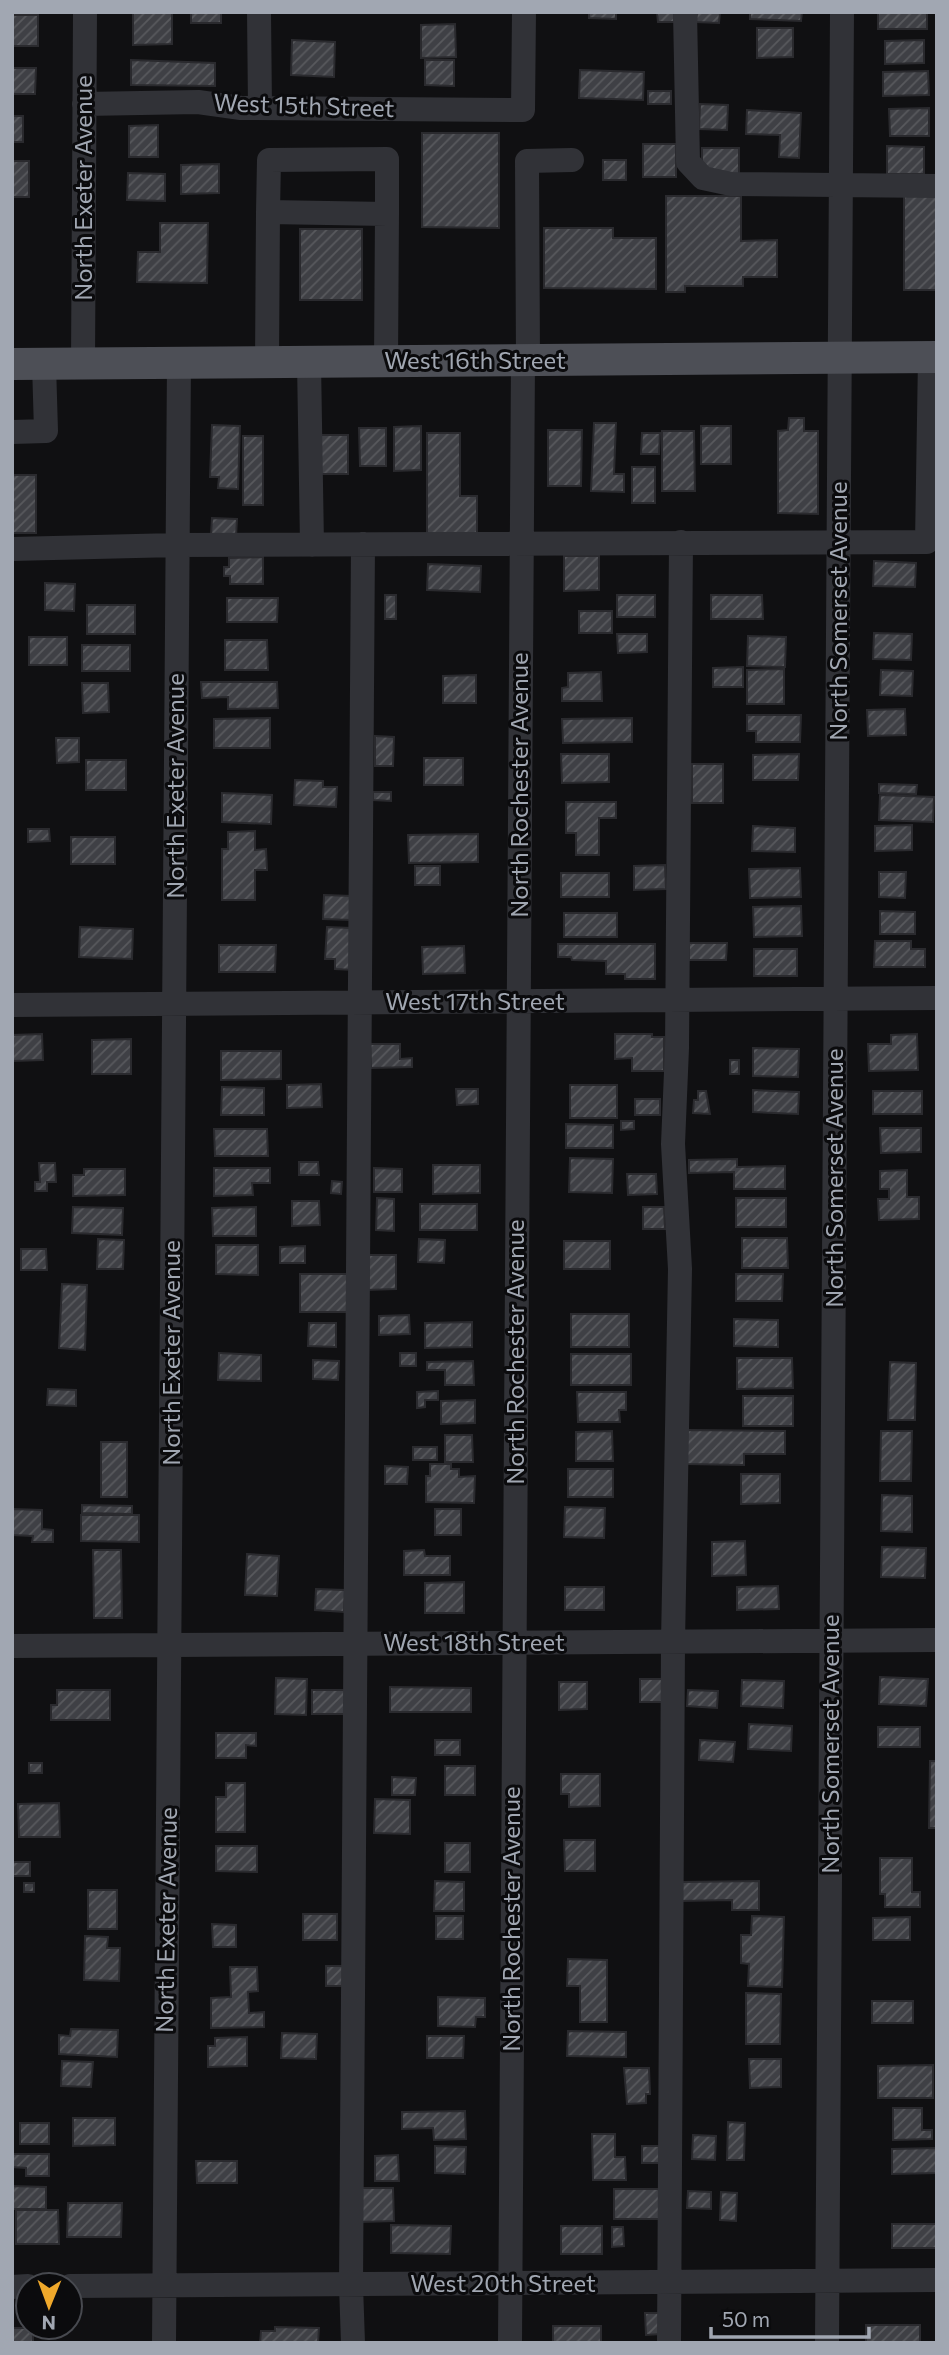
<svg xmlns="http://www.w3.org/2000/svg" width="949" height="2355" viewBox="0 0 949 2355" font-family="Commissioner,sans-serif">
<defs>
<pattern id="building-hatch" width="6" height="6" patternUnits="userSpaceOnUse" patternTransform="scale(1.75)"><rect width="6" height="6" fill="#3f4045"/><path d="M-1 1l2-2M0 6l6-6M5 7l2-2" fill="none" stroke="#58595d"/></pattern>
</defs>
<rect width="100%" height="100%" fill="#101012"/>
<!-- building -->
<path fill="url(#building-hatch)" stroke="#2a2a2e" stroke-width="2" d="M133,12H172V44L133,45Z
M191,12H221V23H191Z
M589,12H616V19L589,18Z
M657,12H674V22H658Z
M697,12H720L719,23L696,22Z
M750,12H802L801,21L750,19Z
M878,12H927V29H878Z
M12,15H38V46H12Z
M455,24L456,57L421,58V25Z
M757,28H793V57L757,58Z
M292,40L335,42L334,77L291,75Z
M924,40V63L885,64V41Z
M131,60L215,63V86L131,85Z
M425,60H454V86L425,85Z
M12,68H36L35,94H12Z
M580,70L644,72L643,100L579,98Z
M928,71L929,95L883,96V72Z
M648,91H671V104H648Z
M700,104L728,105L727,130L699,129Z
M929,108V136H890L889,109Z
M747,110L801,113L799,158L779,157L780,135L746,134Z
M12,116H23V142H12Z
M158,125V157H129V126Z
M422,133H499V228L422,227Z
M643,144H676V177H643Z
M887,146L924,147V174H887Z
M702,148H739V174L702,173Z
M603,160H626V180H603Z
M12,161H29V197H12Z
M219,164V193L181,194V165Z
M128,173L165,174V201L127,200Z
M666,196H741V241L777,240V277H743V286H685V292H666Z
M904,196H937V290H904Z
M160,223H208L207,283L137,282L138,252H160Z
M544,228H613V238H656V289L544,288Z
M300,229H362V300H300Z
M789,418H804V431H818V514L778,513V431L788,430Z
M594,423H616L614,474H624V492L591,491Z
M212,425L240,426L238,489L218,488L219,477H210Z
M421,426V470L394,471V427Z
M701,426H731V464H701Z
M359,428H386V466H360Z
M548,430H582L581,486H548Z
M662,431H694L695,491H662Z
M427,433H460V496H477V536H427Z
M642,433H660L659,454H641Z
M321,435H348V474H321Z
M243,436H263V505H243Z
M632,467H655V503H632Z
M12,475H36V533H12Z
M212,518L237,519L236,537L211,535Z
M564,556H599V590L564,591Z
M263,557V584H230V576H224V567H229V558Z
M874,561L916,563L915,587L873,586Z
M428,564L481,566L480,592L427,590Z
M45,583L75,584L74,611L45,610Z
M385,595H396V619H385Z
M617,595H655V617H617Z
M711,595H762L763,619H711Z
M227,598H278L277,622H227Z
M87,605H135V634H87Z
M579,611H612V633H579Z
M874,633L912,634L911,660L873,659Z
M617,634H647V652L618,653Z
M748,636L786,637L785,667L747,666Z
M29,637H67V665H29Z
M225,640H267L268,670H225Z
M82,645H130V671H82Z
M743,667V687H713V668Z
M784,669V704H747V670Z
M881,670L913,671L912,696L880,695Z
M601,672L602,701H562V688L568,687V673Z
M476,675V703H443V676Z
M201,682H277L278,708L228,709V697L202,698Z
M82,683H108L109,712L83,713Z
M905,709L906,735L868,736L867,710Z
M747,715H801L800,742H756V731H747Z
M270,718V748H214V719Z
M632,718V742L563,743L562,719Z
M375,736L394,737L393,766H375Z
M56,738H79V762L57,763Z
M561,754H609V782L562,783Z
M799,754L798,780H753V755Z
M424,758H463V785H424Z
M86,760H126V790H86Z
M692,764H723V803H692Z
M295,780L323,781V787H337L336,807L294,805Z
M879,784L917,785L916,794L879,793Z
M373,792H391V801L373,800Z
M222,793L272,795L271,824L222,822Z
M880,795L934,797L933,822L879,820Z
M566,802H616V818H599V855H576V833H566Z
M912,825V850L875,851V826Z
M753,826L795,828V852L752,851Z
M28,829H49L50,841L28,842Z
M255,831V850L266,849L267,870H255V900H222V849H228V832Z
M478,834V862L409,863L408,835Z
M71,837H115V864H71Z
M665,865L666,889L634,890V866Z
M415,866H440V885H415Z
M800,868L801,897L750,898L749,869Z
M879,872H906L905,898L879,897Z
M561,873H609V897H561Z
M324,895L352,896L351,920L323,919Z
M801,906L802,936L754,937L753,907Z
M880,911L915,912V934H880Z
M564,913H617V937H564Z
M80,927L133,929L132,959L79,957Z
M327,927L351,928L354,970L335,969V959H325Z
M875,941H911V949H925V967H874Z
M689,943H727L726,960H689Z
M558,944H655V979H625V974H606V961L572,960L571,957H558Z
M219,945H276L275,972H219Z
M464,946L465,973L423,974L422,947Z
M754,949H797V976H754Z
M42,1034L43,1060L12,1061V1035Z
M615,1034H652V1037H664V1071H632V1058L615,1059Z
M917,1034L918,1070L869,1071L868,1044H891V1035Z
M131,1039V1074H92V1040Z
M370,1044H400V1059L412,1058V1067L371,1068Z
M753,1048L799,1049L798,1077L753,1076Z
M221,1051H281V1079L221,1080Z
M730,1060H739V1074H730Z
M321,1084L322,1107L287,1108V1085Z
M570,1085H617V1118H570Z
M222,1087L264,1088V1115H221Z
M456,1089H478V1104L457,1105Z
M753,1090L799,1092L798,1114L753,1112Z
M698,1091H706L710,1114L693,1113L694,1100H698Z
M873,1091H922V1114H873Z
M635,1099H660V1115H635Z
M621,1121H634V1129L621,1130Z
M566,1124L613,1125V1148H566Z
M880,1128H921V1152L881,1153Z
M214,1129H267L268,1156H215Z
M570,1158L613,1159L612,1193L569,1192Z
M737,1159V1167L785,1166V1189H734V1172L689,1173V1160Z
M299,1162H318L319,1175H299Z
M39,1163H55L56,1182H47V1191H35V1182H40Z
M433,1165H480V1193L433,1194Z
M214,1168H270V1183H252L253,1195L214,1196Z
M374,1168L402,1169V1192H374Z
M84,1169H125V1195L73,1196V1175H84Z
M907,1170V1197H919V1219L879,1220L878,1199H889V1189H880V1171Z
M627,1174H656L657,1194L628,1195Z
M332,1181L342,1182L341,1194L331,1193Z
M377,1198L394,1199V1231L376,1230Z
M736,1198H786V1227H736Z
M292,1201H319L320,1225L292,1226Z
M420,1204H477V1230H420Z
M73,1207L123,1208L122,1235L72,1233Z
M256,1207V1236H213L212,1208Z
M643,1207H664L665,1229H643Z
M742,1238H787L788,1268H742Z
M98,1239L124,1240L123,1269H97Z
M419,1239L445,1240L444,1263L418,1262Z
M564,1241H610V1269H564Z
M216,1245H258V1275L216,1274Z
M305,1246V1263H280V1247Z
M21,1249H46L47,1270H21Z
M366,1255H396V1289L366,1290Z
M300,1274H349V1312H300Z
M736,1274H783L782,1301H736Z
M62,1284L87,1285L85,1350L59,1348Z
M571,1314H629V1347H571Z
M409,1315L410,1334L379,1335V1316Z
M734,1319L778,1320V1347L734,1346Z
M472,1322V1347L425,1348V1323Z
M309,1323H336V1347L308,1346Z
M219,1353L261,1355V1381L218,1380Z
M400,1353H416V1366H400Z
M571,1354H631V1385H571Z
M737,1358H792L793,1388L737,1389Z
M313,1360L339,1361L338,1380L313,1379Z
M473,1361L474,1385H445V1370H427V1362Z
M890,1362L916,1363L915,1420H888Z
M48,1389L76,1390V1406L47,1405Z
M438,1391V1400H425V1407L417,1408V1392Z
M577,1392H626V1410H619L620,1422H578Z
M743,1396H793V1426H743Z
M475,1400V1423L441,1424V1401Z
M687,1430L785,1431V1454H744V1465L687,1464Z
M612,1431L613,1461H576V1432Z
M881,1431H912L911,1481H880Z
M445,1435H472L473,1462H445Z
M101,1442H127V1497H101Z
M413,1447H437V1460H413Z
M430,1464H451V1469H459V1477L475,1476L474,1503L426,1502V1476H430Z
M385,1466L408,1467L407,1484H385Z
M568,1469H613V1497H568Z
M741,1474H780V1503L741,1504Z
M882,1495L912,1496V1532L881,1531Z
M82,1505L132,1506V1514L82,1513Z
M565,1507L605,1508L604,1538L564,1537Z
M12,1509L42,1510V1529L53,1530V1542H32L33,1536L12,1535Z
M435,1509H461V1535H435Z
M81,1515H139V1542L81,1541Z
M745,1541L746,1575L712,1576V1542Z
M882,1547L926,1548L925,1578L881,1577Z
M93,1550H121L122,1618H94Z
M424,1550L425,1556H450V1575H404V1551Z
M247,1554L279,1556L277,1596L245,1595Z
M464,1582V1613H425V1583Z
M778,1586L779,1609L737,1610V1587Z
M565,1587H604V1610H565Z
M316,1589L345,1590L344,1612L315,1610Z
M880,1677L928,1679L926,1706L879,1704Z
M276,1678L307,1679L306,1715L275,1714Z
M640,1679H665L666,1702H640Z
M742,1680L784,1681L783,1708L741,1706Z
M559,1682H587V1709L559,1710Z
M390,1687L471,1688V1712H390Z
M57,1690H110V1720H51V1705H57Z
M312,1690H346L345,1714H312Z
M688,1690L718,1691L717,1708L687,1706Z
M749,1724L792,1726L791,1751L748,1749Z
M878,1727H920V1747H878Z
M216,1733H256V1746L246,1745V1758H216Z
M435,1740H460V1755H435Z
M700,1740L735,1742L733,1762L699,1760Z
M930,1761H937V1828H929Z
M29,1763H42V1773H29Z
M445,1766H475V1795H445Z
M561,1774H600V1806L569,1807V1794H561Z
M392,1777L416,1778L415,1795H392Z
M226,1783H245V1832H216V1797H226Z
M375,1799L410,1800V1834L374,1833Z
M59,1803L60,1837H19L18,1804Z
M564,1840H595V1871H565Z
M445,1843H470V1872H445Z
M216,1846H257V1872L216,1871Z
M880,1858H912V1892H920V1907H885V1894H880Z
M12,1862H30V1876H12Z
M435,1881L464,1882V1911H434Z
M759,1881V1910H732V1900L680,1901V1882Z
M24,1883H34V1892H24Z
M88,1890H117V1929H88Z
M303,1914H337V1940H303Z
M436,1916H463V1939H436Z
M752,1916L784,1917L782,1987L748,1986L749,1964L741,1963V1935H751Z
M910,1917V1940H873V1918Z
M212,1924L236,1925V1947H213Z
M85,1936L108,1937L107,1948H120L119,1981L84,1980Z
M568,1959L607,1960V2022H580V1986H567Z
M326,1966H346V1986H326Z
M230,1967H257L258,1991L248,1992L249,2013L264,2012V2027L211,2028V1998L231,1997Z
M746,1993L781,1994L780,2044H746Z
M438,1997L485,1998V2017H476L475,2027L438,2026Z
M872,2001H913V2023H872Z
M71,2029L118,2030L117,2057L59,2054V2035L70,2036Z
M568,2031L626,2032V2057L567,2056Z
M282,2033L317,2034L316,2059L281,2058Z
M427,2036H464L463,2058H427Z
M247,2037V2066L208,2067V2046H215V2038Z
M749,2059H781V2087L750,2088Z
M62,2061L93,2062L91,2087L61,2086Z
M933,2065V2098H878V2066Z
M624,2068H649L650,2094H646V2103L627,2104Z
M893,2108H922V2130H932V2139L893,2140Z
M465,2111L466,2139L434,2140L433,2128L402,2129V2112Z
M73,2118H115V2145L73,2146Z
M728,2122L745,2123L744,2160H727Z
M20,2123H49V2144H20Z
M592,2134H615V2157H625L626,2180H593Z
M693,2135L716,2136L715,2160L692,2159Z
M435,2146L466,2147L465,2174L435,2173Z
M642,2146H662V2163H642Z
M937,2148V2173L892,2174V2149Z
M12,2154H49V2176H26V2168L12,2167Z
M398,2155L399,2181H375V2156Z
M196,2161H237V2183H197Z
M12,2186L46,2187V2209H12Z
M360,2188H393L394,2221L360,2222Z
M614,2189H659V2219H614Z
M688,2191L711,2192V2209L687,2208Z
M721,2192L737,2193L736,2221L720,2220Z
M68,2203H122L121,2237H67Z
M16,2210H58L59,2244H16Z
M892,2224H937V2248H892Z
M391,2225L451,2226L450,2254L391,2253Z
M561,2226H602V2254H561Z
M612,2227H623L624,2246L612,2247Z
M645,2313H661V2334L646,2335Z
M866,2325H920V2343H866Z
M553,2326H601V2343H553Z
M275,2327L319,2328L318,2343H260L261,2331H275Z
M12,2328H33V2343H12Z"/>
<g fill="none" stroke-linecap="round" stroke-linejoin="round">
<!-- minor -->
<path stroke="#313237" stroke-width="24" d="M259,12L260,108
M685,12L688,162L703,178L731,184L937,186
M84,104L198,102L241,108L523,110L524,12
M268,212L269,160L387,159V214
M528,361L527,161L572,160
M267,362L268,212L387,214L386,362
M309,362L312,545
M83,363L85,12
M12,432L46,431L44,364
M12,549L177,545L927,542L930,357
M12,1005L937,998
M12,1646L937,1640
M70,2286L937,2280
M12,2287L28,2286
M164,2343L179,363
M353,2343L351,2285L363,544
M510,2343L523,361
M669,2343L673,1642L680,1269L673,1144L677,1048L681,542
M827,2343L842,12"/>
<!-- major -->
<path stroke="#4d4f56" stroke-width="32" d="M12,364L937,357"/>
</g>
<g text-anchor="middle" stroke-width="6" stroke-linejoin="round" paint-order="stroke">
<!-- street labels -->
<g font-size="24" fill="#a1a7b2" stroke="#0b0b0d">
<text transform="translate(304 106) rotate(2)" y="8">West 15th Street</text>
<text transform="translate(84 188) rotate(-90)" y="8">North Exeter Avenue</text>
<text x="475" y="369">West 16th Street</text>
<text transform="translate(839 611) rotate(-90)" y="8">North Somerset Avenue</text>
<text transform="translate(520 785) rotate(-90)" y="8">North Rochester Avenue</text>
<text transform="translate(176 786) rotate(-90)" y="8">North Exeter Avenue</text>
<text x="475" y="1010">West 17th Street</text>
<text transform="translate(835 1178) rotate(-90)" y="8">North Somerset Avenue</text>
<text transform="translate(516 1352) rotate(-90)" y="8">North Rochester Avenue</text>
<text transform="translate(172 1353) rotate(-90)" y="8">North Exeter Avenue</text>
<text x="474" y="1651">West 18th Street</text>
<text transform="translate(831 1744) rotate(-90)" y="8">North Somerset Avenue</text>
<text transform="translate(512 1919) rotate(-90)" y="8">North Rochester Avenue</text>
<text transform="translate(167 1920) rotate(-89)" y="8">North Exeter Avenue</text>
<text x="503" y="2292">West 20th Street</text>
</g>
</g>
<!-- border -->
<rect width="949" height="2355" fill="none" stroke="#a1a7b2" stroke-width="28"/>
<!-- north arrow -->
<g transform="translate(49 2306) rotate(181)"><circle r="33" fill="#0b0b0d" stroke="#47494f" stroke-width="2"/>
<path d="M0-5L12 26L0 18L-12 26Z" fill="#efa82b"/>
<text y="-10" font-size="19" font-weight="bold" text-anchor="middle" fill="#a1a7b2">N</text>
</g>
<!-- scale -->
<path d="M711 2327v10h158v-10" fill="none" stroke="#a1a7b2" stroke-width="3.5"/>
<text x="722" y="2327" font-size="21" fill="#a1a7b2" stroke="#0b0b0d" stroke-width="5" paint-order="stroke">50 m</text>
</svg>
